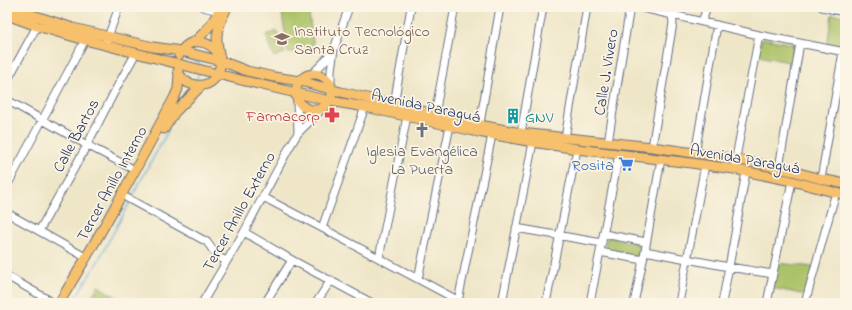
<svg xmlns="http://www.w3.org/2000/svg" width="852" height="310" viewBox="0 0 852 310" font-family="'Indie Flower',sans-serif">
<rect width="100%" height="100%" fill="#fcf5e5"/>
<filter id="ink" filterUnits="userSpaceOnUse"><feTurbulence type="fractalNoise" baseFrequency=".025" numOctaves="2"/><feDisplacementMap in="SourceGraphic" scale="8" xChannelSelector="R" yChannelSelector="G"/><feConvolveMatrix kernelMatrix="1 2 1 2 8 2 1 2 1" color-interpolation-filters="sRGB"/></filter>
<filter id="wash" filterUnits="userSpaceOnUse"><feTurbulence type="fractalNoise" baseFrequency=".012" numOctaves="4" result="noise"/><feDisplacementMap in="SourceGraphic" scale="16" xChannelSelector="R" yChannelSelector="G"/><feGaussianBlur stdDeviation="0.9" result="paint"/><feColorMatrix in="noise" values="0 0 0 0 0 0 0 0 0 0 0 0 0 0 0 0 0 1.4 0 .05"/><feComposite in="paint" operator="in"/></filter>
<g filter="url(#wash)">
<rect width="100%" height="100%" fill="#efe6c8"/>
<!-- green -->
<path fill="#acc267" stroke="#647862" d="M281,7H308L314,49L288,53Z
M832,14L845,16V48L827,45Z
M277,31L285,53L274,57L266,35Z
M762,38L798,45L794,63L758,56Z
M607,237L643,245L642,255L639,257L605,251V248Z
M777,263L814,267L806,295L772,288Z
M98,286L118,298L115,303H88Z"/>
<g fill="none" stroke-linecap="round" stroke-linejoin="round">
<!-- stream -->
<path stroke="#67a9db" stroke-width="1.5" d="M115,43L172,56
M185,58L199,62V65
M197,81L198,72
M835,188L845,190
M132,197L169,129
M72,303L97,263L130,202"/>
</g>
</g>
<g filter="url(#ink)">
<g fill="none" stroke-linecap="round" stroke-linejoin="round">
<!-- minor casing -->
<g stroke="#656f83" stroke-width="9">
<path id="minor" d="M203,7L219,11
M638,7L759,35L845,52
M822,7L845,12
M702,22L707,7
M105,45L119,7
M313,73L323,63L334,49
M7,81L37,26
M331,85V70L334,49L349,7
M297,98L298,133
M7,100L87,145L135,170
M394,104L411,7
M435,114L455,7
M479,129L500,7
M521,133L543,7
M565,138L587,7
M608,142L630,7
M652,147L673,23L672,15
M695,154L717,25
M735,163L759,35
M779,168L800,43
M821,179L843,52
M7,186L85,40
M263,197L322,228L463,303
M127,198L207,242L217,256L226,261
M7,213L87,258
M322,228L365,107
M516,228L602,243
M39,231L85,149L118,85L136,53
M244,232L292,260L372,303
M604,234L646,242
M645,251L729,267L773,274
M600,252L643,260
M379,258L407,116
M7,276L54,303
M418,279L450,126
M458,301L492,135
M202,303L244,232L289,148L298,133L325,106
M265,303L292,260
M316,303L331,280
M502,303L533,142
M546,303L577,149
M590,303L619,154
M634,303L645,251L661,159
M679,303L705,165
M722,303L729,267L746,172
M767,303L792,181
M805,303L836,192"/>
</g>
<!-- major casing -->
<g stroke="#656f83" stroke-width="11">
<path id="major" d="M8,7L73,28L153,47L181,51L221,61L247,71L274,77L300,81L341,92L394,104L480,125L521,133L652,147L736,159L792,171L821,179L845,184
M7,15L37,26L85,40L241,80L330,101L365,107L478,132L533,142L577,149L691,163L734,169L792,181L845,195
M194,42C206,32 215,21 220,7
M179,55C188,36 209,39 219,55
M178,71C181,79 187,84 196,85C203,86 209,84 213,80C227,68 216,51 217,36C218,26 223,16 227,7
M296 92a18 18 0 1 1 36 0a18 18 0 1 1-36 0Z
M164,129L175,112L201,86
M59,303C100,236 137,167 174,98L178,89L179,73"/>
</g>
<!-- minor -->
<use href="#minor" stroke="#fff" stroke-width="7"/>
<!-- major -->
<use href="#major" stroke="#f7c06c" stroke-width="9"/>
</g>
</g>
<!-- icons -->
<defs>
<g id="university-bare" transform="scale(1.2)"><path d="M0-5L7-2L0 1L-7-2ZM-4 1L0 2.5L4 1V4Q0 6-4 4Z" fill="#8d6e63" stroke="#fcf5e5" stroke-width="2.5" paint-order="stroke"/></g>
<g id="pharmacy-bare" transform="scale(1.2)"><path d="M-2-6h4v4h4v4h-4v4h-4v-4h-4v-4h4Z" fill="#e0444e" stroke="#fcf5e5" stroke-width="2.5" paint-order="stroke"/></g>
<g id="building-bare" transform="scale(1.2)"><path d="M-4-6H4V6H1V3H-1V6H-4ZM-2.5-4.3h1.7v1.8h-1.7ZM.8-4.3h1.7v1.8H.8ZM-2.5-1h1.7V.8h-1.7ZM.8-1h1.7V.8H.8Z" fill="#0f9aa8" stroke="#fcf5e5" stroke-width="2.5" paint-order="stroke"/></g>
<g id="church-bare" transform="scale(1.2)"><path d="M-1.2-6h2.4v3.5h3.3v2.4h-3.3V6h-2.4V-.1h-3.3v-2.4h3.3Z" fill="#6b7280" stroke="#fcf5e5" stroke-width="2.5" paint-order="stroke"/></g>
<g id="supermarket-bare" transform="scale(1.2)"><path d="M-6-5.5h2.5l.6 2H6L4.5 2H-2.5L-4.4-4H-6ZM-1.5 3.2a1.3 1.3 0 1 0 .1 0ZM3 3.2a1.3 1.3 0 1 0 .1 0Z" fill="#3f7fe0" stroke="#fcf5e5" stroke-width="2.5" paint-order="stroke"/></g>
</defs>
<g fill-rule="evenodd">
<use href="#university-bare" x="282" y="39"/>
<use href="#pharmacy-bare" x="332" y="115"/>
<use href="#building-bare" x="513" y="116"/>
<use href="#church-bare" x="422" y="130"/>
<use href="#supermarket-bare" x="626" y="164"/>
</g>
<g text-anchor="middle" stroke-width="3.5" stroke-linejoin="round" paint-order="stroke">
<!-- education labels -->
<g font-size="16" fill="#785e54" stroke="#fcf5e5" text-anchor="start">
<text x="294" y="36">Instituto Tecnológico<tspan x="294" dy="18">Santa Cruz</tspan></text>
</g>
<!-- street labels -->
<g font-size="16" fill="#1b2f5e" stroke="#fcf5e5">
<text transform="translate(605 72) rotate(-81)" y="6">Calle J. Vivero</text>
<text transform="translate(426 105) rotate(12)" y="6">Avenida Paraguá</text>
<text transform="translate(75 135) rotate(-62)" y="6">Calle Bartos</text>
<text transform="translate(745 158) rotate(10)" y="6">Avenida Paraguá</text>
<text transform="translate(111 183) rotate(-61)" y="6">Tercer Anillo Interno</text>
<text transform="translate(238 211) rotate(-61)" y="6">Tercer Anillo Externo</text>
</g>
<!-- health labels -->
<g font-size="16" fill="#be3a42" stroke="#fcf5e5" text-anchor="end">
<text x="320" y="121">Farmacorp</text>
</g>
<!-- culture labels -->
<g font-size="16" fill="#0d838f" stroke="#fcf5e5" text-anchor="start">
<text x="525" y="122">GNV</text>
</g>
<!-- worship labels -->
<g font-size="16" fill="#5b616d" stroke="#fcf5e5">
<text x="422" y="156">Iglesia Evangélica<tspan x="422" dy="18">La Puerta</tspan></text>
</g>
<!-- shop labels -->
<g font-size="16" fill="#366cbe" stroke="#fcf5e5" text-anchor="end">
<text x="614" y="170">Rosita</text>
</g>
</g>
<!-- margin -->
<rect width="852" height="310" fill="none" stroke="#fcf5e5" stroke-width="24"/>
</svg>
